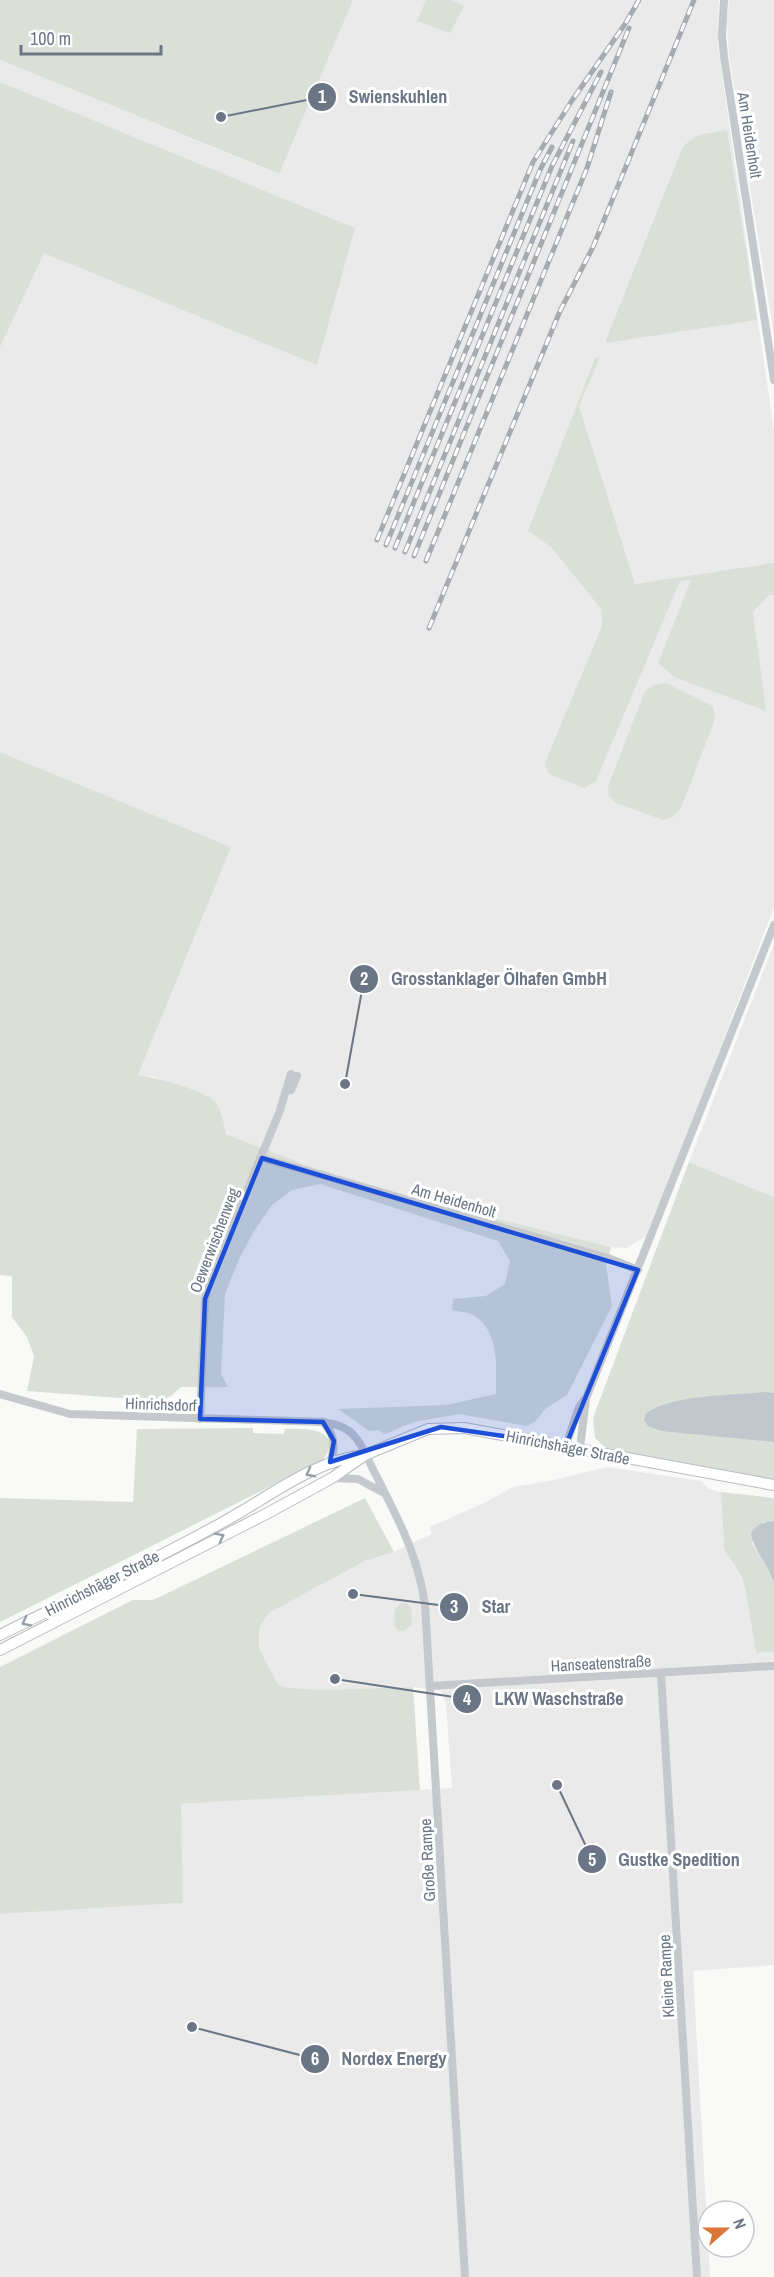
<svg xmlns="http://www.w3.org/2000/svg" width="774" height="2277" viewBox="0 0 774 2277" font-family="'Archivo Narrow',sans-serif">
<rect width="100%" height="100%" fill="#f9f9f7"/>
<!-- built -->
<path fill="#eaeaea" d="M353,0H719L718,47L774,431V907L676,1164L645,1237L626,1248L611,1247L429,1202L306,1165L226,1134L222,1116L156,1077L138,1075L230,847L0,752V60L278,174Z
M729,0H774V336L729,57L727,21Z
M774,944V1197L689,1162Z
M607,1467L701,1481L709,1489L721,1492L724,1549L742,1577L745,1588L756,1653L774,1652V1965L693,1971L710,2277H0V1914L183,1903L180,1804L452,1788L446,1703L441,1691L413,1687L316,1690L285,1687L278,1684L259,1648V1628L269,1613L365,1561L388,1554L432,1534L430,1527L484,1503L513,1487L549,1481Z"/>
<!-- green -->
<path fill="#dae0d8" d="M0,0H353L279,174L0,60Z
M426,0H452L464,6L450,33L417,21Z
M0,82L355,228L317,365L44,253L0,347Z
M727,130L757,320L605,343L683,146L698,135Z
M600,357L579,406L635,584L774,563V595H769L753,612L766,711L674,677L658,663L691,580L680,581L596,781L584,788L549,774L545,763L602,626V610L551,547L528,531L595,358Z
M666,683L713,706L715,719L681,808L673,817L663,820L616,803L609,796L608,786L645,691L653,685Z
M0,752L231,847L138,1075C155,1077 198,1089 212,1099C221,1106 224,1123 226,1134L306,1165L429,1202L611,1247L606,1265L612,1306L567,1395L545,1409L536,1421L527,1426L459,1414L414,1422L385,1434L378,1430L369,1431L338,1409L446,1405L496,1394C496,1367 500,1333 475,1316C469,1312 459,1312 452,1310L453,1299L486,1296L505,1284L510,1261L498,1241L320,1184L292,1190L272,1205L254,1231L239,1259L225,1294L221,1374L228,1387H181L171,1396L159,1401L27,1391L34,1356L27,1337L12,1317V1276L0,1275Z
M689,1162L774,1197V1480L607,1449L595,1438L593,1418Z
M253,1428V1433L284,1434L285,1429C306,1428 345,1429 323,1460L0,1622V1498L133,1502L137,1429Z
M721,1492L774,1498V1521L763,1522L752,1543L772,1575L774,1583V1652L756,1653L745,1588L742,1577L724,1549Z
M365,1498L394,1552L365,1561L269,1613L259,1628V1648L278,1684L285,1687L316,1690L413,1687L420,1790L181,1804L183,1903L0,1914V1667L133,1600H153Z
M406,1603L411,1607L412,1625L404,1631H399L394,1626L395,1610L400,1604Z"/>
<!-- water -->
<path fill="#c0c7cd" d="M764,1392L774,1393V1442L661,1431L648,1426L644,1420L646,1413C677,1394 727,1396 764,1392Z
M774,1521V1583C769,1565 754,1552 751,1533C757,1524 763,1522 774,1521Z"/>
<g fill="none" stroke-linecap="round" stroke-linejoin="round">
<!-- secondary casing -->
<g stroke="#b8bbc0" stroke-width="12">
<path id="secondary" d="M0,1635C75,1597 152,1562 225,1521C269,1497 314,1460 365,1455
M0,1650L266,1514L332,1478L365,1455L428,1429L464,1428L774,1485"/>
</g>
<!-- street -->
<path stroke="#c5c8cc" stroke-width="8" d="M724,0L722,36L724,57L774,380
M291,1090L297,1076
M262,1158L608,1258L638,1270
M0,1394L70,1414L323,1422C333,1424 341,1425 349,1431C362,1441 368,1461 376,1475C398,1519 418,1555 425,1605L465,2277
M200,1419L205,1299L209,1283L279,1113L291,1074
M323,1422C335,1434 336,1447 330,1462
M566,1445L579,1407L587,1396L774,925
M580,1448L586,1398
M333,1478L358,1479L384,1493
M661,1673L697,2277
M430,1686L774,1666"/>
<!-- secondary -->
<use href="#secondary" stroke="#fff" stroke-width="10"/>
<!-- rail casing -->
<g stroke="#a6aab1" stroke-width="5">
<path id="rail" d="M377,540L533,162L571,102L625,24L639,0
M386,545L540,170L552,147
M395,548L552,166L601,72
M405,552L573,141
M414,556L629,28
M426,561L587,168L611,92
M429,628L560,311L593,247L694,0"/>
</g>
<!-- rail -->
<use href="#rail" stroke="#fff" stroke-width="3" stroke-dasharray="9" stroke-linecap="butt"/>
</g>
<!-- one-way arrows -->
<defs><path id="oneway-chevron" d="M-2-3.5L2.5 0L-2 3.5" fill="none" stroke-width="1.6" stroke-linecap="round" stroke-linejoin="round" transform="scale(1.5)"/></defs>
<g stroke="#979eaa">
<use href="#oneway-chevron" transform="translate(310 1473) rotate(152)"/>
<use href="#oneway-chevron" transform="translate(220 1537) rotate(-27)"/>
<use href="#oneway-chevron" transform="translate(26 1622) rotate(153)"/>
</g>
<!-- marked area -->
<path fill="#1d4ed8" fill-opacity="0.2" stroke="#1d4ed8" stroke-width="4.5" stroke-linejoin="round" d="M262,1158L638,1270L566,1445L441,1427L330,1462L334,1441L323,1422L200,1419L205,1299Z"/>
<g text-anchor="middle" stroke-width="6" stroke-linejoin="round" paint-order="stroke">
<!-- street labels -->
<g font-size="16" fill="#6a7586" stroke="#fff">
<text transform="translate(750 135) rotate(81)" y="6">Am Heidenholt</text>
<text transform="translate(454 1200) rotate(16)" y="6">Am Heidenholt</text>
<text transform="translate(214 1240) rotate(-69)" y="6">Oewerwischenweg</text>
<text transform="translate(161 1404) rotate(2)" y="6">Hinrichsdorf</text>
<text transform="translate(568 1447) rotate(11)" y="6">Hinrichshäger Straße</text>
<text transform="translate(102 1583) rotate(-27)" y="6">Hinrichshäger Straße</text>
<text transform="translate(601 1663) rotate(-3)" y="6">Hanseatenstraße</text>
<text transform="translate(427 1860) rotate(-93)" y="6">Große Rampe</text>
<text transform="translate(666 1976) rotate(-93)" y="6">Kleine Rampe</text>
</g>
</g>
<!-- callouts -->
<path fill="none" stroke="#6a7586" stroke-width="2" d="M221 117L322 97M345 1084L364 979M353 1594L454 1607M335 1679L467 1699M557 1785L592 1859M192 2027L315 2059"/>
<g fill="#6a7586" stroke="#fff" stroke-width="2">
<circle cx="221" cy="117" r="6"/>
<circle cx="345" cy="1084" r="6"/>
<circle cx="353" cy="1594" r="6"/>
<circle cx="335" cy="1679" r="6"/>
<circle cx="557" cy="1785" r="6"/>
<circle cx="192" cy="2027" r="6"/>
<circle cx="322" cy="97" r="15"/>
<circle cx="364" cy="979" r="15"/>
<circle cx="454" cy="1607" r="15"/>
<circle cx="467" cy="1699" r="15"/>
<circle cx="592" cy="1859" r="15"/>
<circle cx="315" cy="2059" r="15"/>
</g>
<g font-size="18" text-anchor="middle" font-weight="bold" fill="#fff">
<text x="322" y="103">1</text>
<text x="364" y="985">2</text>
<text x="454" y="1613">3</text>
<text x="467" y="1705">4</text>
<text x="592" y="1866">5</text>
<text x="315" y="2065">6</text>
</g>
<g font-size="18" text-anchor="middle" font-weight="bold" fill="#6a7586" stroke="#fff" stroke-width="6" stroke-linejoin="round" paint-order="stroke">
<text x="398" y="103">Swienskuhlen</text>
<text x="499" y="985">Grosstanklager Ölhafen GmbH</text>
<text x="496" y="1613">Star</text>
<text x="559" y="1705">LKW Waschstraße</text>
<text x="679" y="1866">Gustke Spedition</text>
<text x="394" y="2065">Nordex Energy</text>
</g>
<!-- north arrow -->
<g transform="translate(726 2229) rotate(69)"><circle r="28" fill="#ffffff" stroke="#c3c8cf" stroke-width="1.5"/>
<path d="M0-4.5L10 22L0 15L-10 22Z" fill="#d97638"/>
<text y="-9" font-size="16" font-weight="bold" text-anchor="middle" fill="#6a7586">N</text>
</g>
<!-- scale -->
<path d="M21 45v9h140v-9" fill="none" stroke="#6a7586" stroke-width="3"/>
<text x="30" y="45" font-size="18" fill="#6a7586" stroke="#ffffff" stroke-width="4.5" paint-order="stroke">100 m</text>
</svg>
